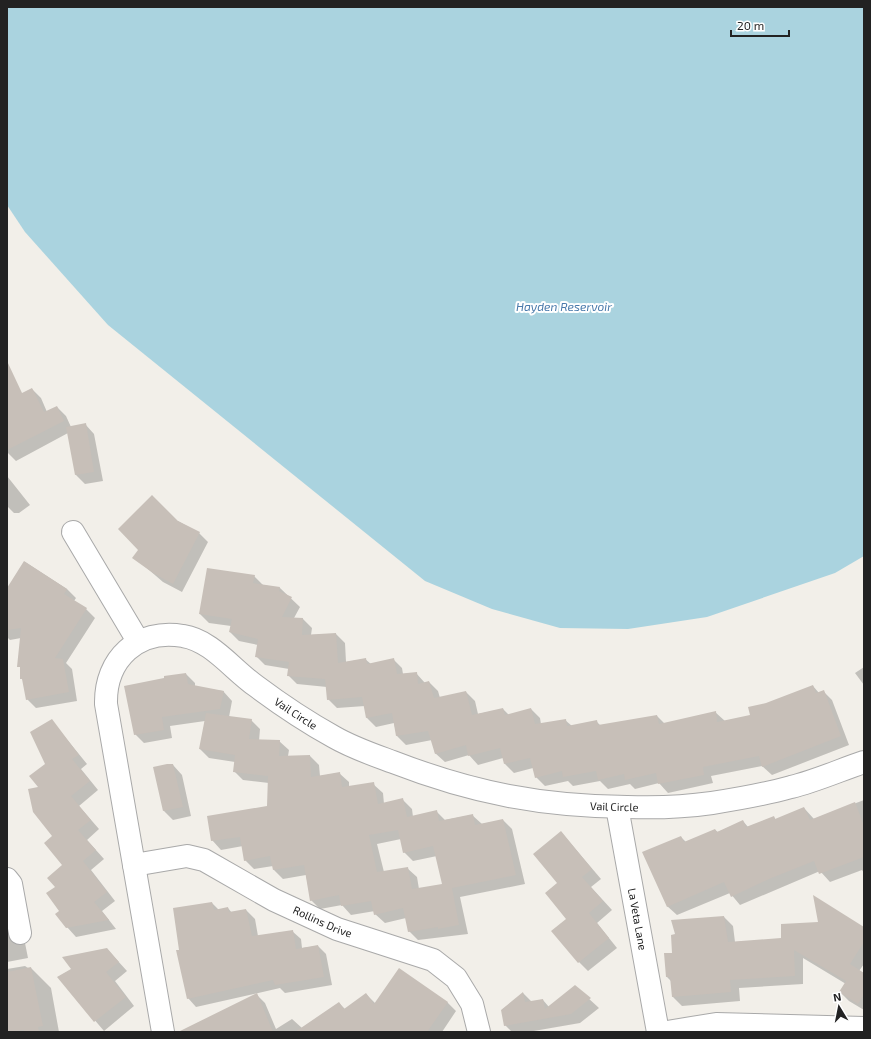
<svg xmlns="http://www.w3.org/2000/svg" width="871" height="1039" viewBox="0 0 871 1039" font-family="'Exo 2',sans-serif">
<rect width="100%" height="100%" fill="#f2efe9"/>
<!-- water -->
<path fill="#aad3df" d="M7,7H864V556L835,573L707,617L628,629L560,628L492,609L425,581L108,325L25,232L7,205Z"/>
<!-- shadow -->
<path fill="#0003" fill-rule="evenodd" d="M32,389L41,398L47,412L57,407L66,416L71,427L85,424L94,434L103,481L85,484L76,475L68,433L16,461L7,452V406Z
M7,476L30,505L19,513H14L7,506Z
M178,521L199,533L208,542L182,592L163,582L134,557L140,550Z
M25,562L67,589L76,598L74,601L86,609L95,618L66,663L72,669L77,701L36,708L27,699L23,680L21,678V638L10,640L7,637V590Z
M254,576L263,585L280,588L300,607L294,618L303,619L312,628L311,635L336,634L345,643L346,662L365,659L371,664L393,659L402,668L403,674L416,673L425,683L429,682L438,691L440,698L466,692L475,701L478,714L503,709L509,715L531,709L540,718L541,724L565,720L572,726L596,721L601,726L657,716L665,724L715,712L725,721L751,716L766,704L813,686L819,693L823,691L832,700L849,745L772,775L762,766L711,776L713,783L668,793L659,783L635,789L630,784L608,789L600,781L573,786L568,781L545,786L536,777L533,768L514,773L505,764L503,758L478,765L469,755L445,762L435,753L432,740L406,745L397,736L394,723L376,727L367,718L365,706L337,708L328,699L327,687L297,684L288,675L289,669L265,665L256,656L258,645L239,641L230,632L231,626L209,623L200,614Z
M864,667V685L855,673Z
M186,674L195,683V687L223,691L232,701L229,717L251,720L260,729L259,741H279L289,750L288,756H310L319,765L320,776L339,773L349,782V787L373,784L383,793L384,804L402,799L412,809L413,817L436,811L445,820L472,815L482,824L503,820L512,829L525,884L460,897L468,934L418,940L409,931L406,918L385,923L375,914V911L351,915L342,905L320,909L311,900L306,875L283,879L274,870L273,866L254,869L245,860L243,846L221,850L212,840L268,806L269,783L243,780L234,771L235,762L209,758L200,749L205,721L170,726L172,738L144,743L135,734ZM401,839L404,852L413,861L437,856L444,885L419,889L417,877L407,868L384,872L377,844Z
M52,721L87,764L81,769L98,790L79,806L99,829L87,840L104,859L91,870L115,901L102,911L116,929L76,937L67,927L57,887L63,865L39,787L47,764Z
M173,765L182,775L191,816L173,820L164,811L155,768Z
M864,800V873L862,870L830,882L820,871L740,905L730,893L677,915L667,906L681,837L686,842L715,830L718,832L743,821L748,827L774,817L776,820L804,808L814,819Z
M561,832L601,879L591,887L612,910L597,923L617,948L588,971L579,962L558,883Z
M212,903L219,910L228,908L232,913L246,910L255,919L258,936L292,931L301,939L302,948L318,946L326,954L332,985L285,993L280,988L196,1007L188,998L181,951Z
M7,912L22,928L28,958L7,962Z
M724,917L733,926L735,942L782,939L864,928V964L859,971L864,974V1010L849,1001L840,992L846,984L803,958V984L739,988L740,1001L682,1006L673,997L672,982L667,977L665,954H673Z
M107,949L127,971L115,981L134,1006L104,1031L58,977Z
M25,966L28,968H31L51,988L59,1032H9L7,1023V969Z
M575,986L599,1008L580,1023L528,1032H512L505,1025L502,1010L523,993L532,1002L543,1000L549,1007Z
M256,994L265,1003L276,1029L292,1019L302,1028L339,1003L346,1010L366,994L375,1003L447,1002L456,1011L442,1032H226Z"/>
<!-- building -->
<path fill="#c7bfb8" fill-rule="evenodd" d="M7,361L22,393L32,388L44,412L57,406L64,421L7,450Z
M86,423L94,472L75,475L66,427Z
M152,495L178,521L200,532L173,584L153,573L132,558L138,550L118,529Z
M24,561L67,589L64,594L87,608L55,658L63,659L69,692L26,700L22,679H20V667H17L21,628L7,630V588Z
M207,568L255,575L253,583L280,587L279,591L292,597L282,617L303,618L302,635L336,633L338,663L366,658L367,664L394,658L397,674L417,672L418,684L429,681L434,698L466,691L472,715L503,708L505,715L531,708L535,724L566,719L567,726L597,720L598,725L657,715L659,724L716,711L717,722L750,715L748,707L766,703L813,685L816,693L824,690L841,736L762,767L759,756L703,767L704,775L658,784L656,773L625,780L624,774L598,780L596,771L563,777L562,771L535,778L530,758L504,764L500,748L468,756L466,745L435,754L428,731L396,736L392,713L366,718L362,697L327,700L325,679L287,676L289,662L255,657L258,639L229,632L232,619L199,614Z
M186,673L188,684L224,691L220,709L162,717L164,730L134,735L124,686L164,678V676Z
M206,713L252,719L249,739L280,740L279,756L310,755L311,777L340,772L342,787L374,782L378,804L403,798L407,817L437,810L439,821L473,814L475,825L503,819L516,875L452,888L459,925L438,929V927L408,932L403,908L374,915L371,901L341,906L339,895L310,901L304,865L273,870L270,856L244,861L240,837L211,841L207,816L267,806L268,776L233,772L235,755L199,749ZM398,830L403,853L433,846L442,884L412,889L408,867L377,872L369,835Z
M52,719L79,755L72,759L90,781L71,796L91,820L78,830L96,850L83,861L107,892L94,902L109,920L66,928L55,914L59,911L46,893L55,887L47,878L62,865L44,843L52,836L33,812L28,789L38,787L29,776L45,764L30,732Z
M167,764H173L183,807L163,811L153,767Z
M855,802L864,826V857L819,874L814,861L769,879L731,897L724,882L667,907L642,852L681,836L684,842L715,829L717,832L743,820L746,827L774,816L775,819L804,807L810,820Z
M561,831L592,869L582,877L603,901L589,913L609,938L578,963L551,931L566,919L545,893L557,883L533,854Z
M813,895L864,927V942L850,964L864,973V994L858,1004L839,992L846,981L794,950L795,976L730,980L731,992L672,997L670,977H666L664,953H672L671,935L675,934L671,920L724,916L728,942L781,938V924L818,922Z
M212,902L214,910L228,907L229,912L246,909L252,936L293,930L296,949L318,945L324,977L275,985L273,980L187,999L176,950H179L173,908Z
M107,948L119,962L106,972L126,997L94,1022L57,977L71,969L62,957Z
M31,967L43,1026L38,1027L39,1032H24V1030L7,1032V972Z
M399,968L448,1002L427,1032H295L339,1002L344,1009L366,993L374,1004Z
M575,985L591,998L571,1014L504,1026L501,1010L523,992L525,1002L543,999L545,1009Z
M257,993L273,1032H178Z"/>
<g fill="none" stroke-linecap="round" stroke-linejoin="round">
<!-- minor casing -->
<g stroke="#a9a9a9" stroke-width="24">
<g id="minor">
<path d="M73,532L138,641"/>
<path id="s1" d="M617,807L658,1032"/>
<path id="s2" d="M134,865L187,856L204,860L274,900L337,929L433,960L456,978L472,1004L479,1032"/>
<path d="M7,879L11,884L20,933"/>
<path id="s3" d="M163,1032L106,704C105,659 138,628 183,636C211,640 233,670 256,686C280,704 307,722 334,737C353,748 374,755 393,762C473,793 541,806 627,807C655,808 684,807 712,803C738,799 766,794 791,787C816,781 840,770 864,762"/>
<path d="M667,1032L716,1024L864,1028"/>
</g>
</g>
<!-- minor -->
<use href="#minor" stroke="#fff" stroke-width="22"/>
</g>
<g text-anchor="middle" stroke-width="4" stroke-linejoin="round" paint-order="stroke">
<!-- street labels -->
<g font-size="11" fill="#222" stroke="#fff">
<text dy="4" stroke="none"><textPath href="#s3" startOffset="590">Vail Circle</textPath></text>
<text dy="4" stroke="none"><textPath href="#s3" startOffset="926">Vail Circle</textPath></text>
<text dy="4" stroke="none"><textPath href="#s1" startOffset="114">La Veta Lane</textPath></text>
<text dy="4" stroke="none"><textPath href="#s2" startOffset="205">Rollins Drive</textPath></text>
</g>
<!-- water labels -->
<g font-size="12" font-style="italic" fill="#4a7aab" stroke="#fff">
<text x="564" y="311">Hayden Reservoir</text>
</g>
</g>
<!-- border -->
<rect width="871" height="1039" fill="none" stroke="#222222" stroke-width="16"/>
<!-- north arrow -->
<g transform="translate(839 1007) rotate(350)" stroke="#ffffff" stroke-width="3" paint-order="stroke">
<path d="M0-3L7 15L0 10L-7 15Z" fill="#222222"/>
<text y="-6" font-size="11" font-weight="bold" text-anchor="middle" fill="#222222">N</text>
</g>
<!-- scale -->
<path d="M731 30v6h58v-6" fill="none" stroke="#222222" stroke-width="2"/>
<text x="737" y="30" font-size="12" fill="#222222" stroke="#ffffff" stroke-width="3" paint-order="stroke">20 m</text>
</svg>
